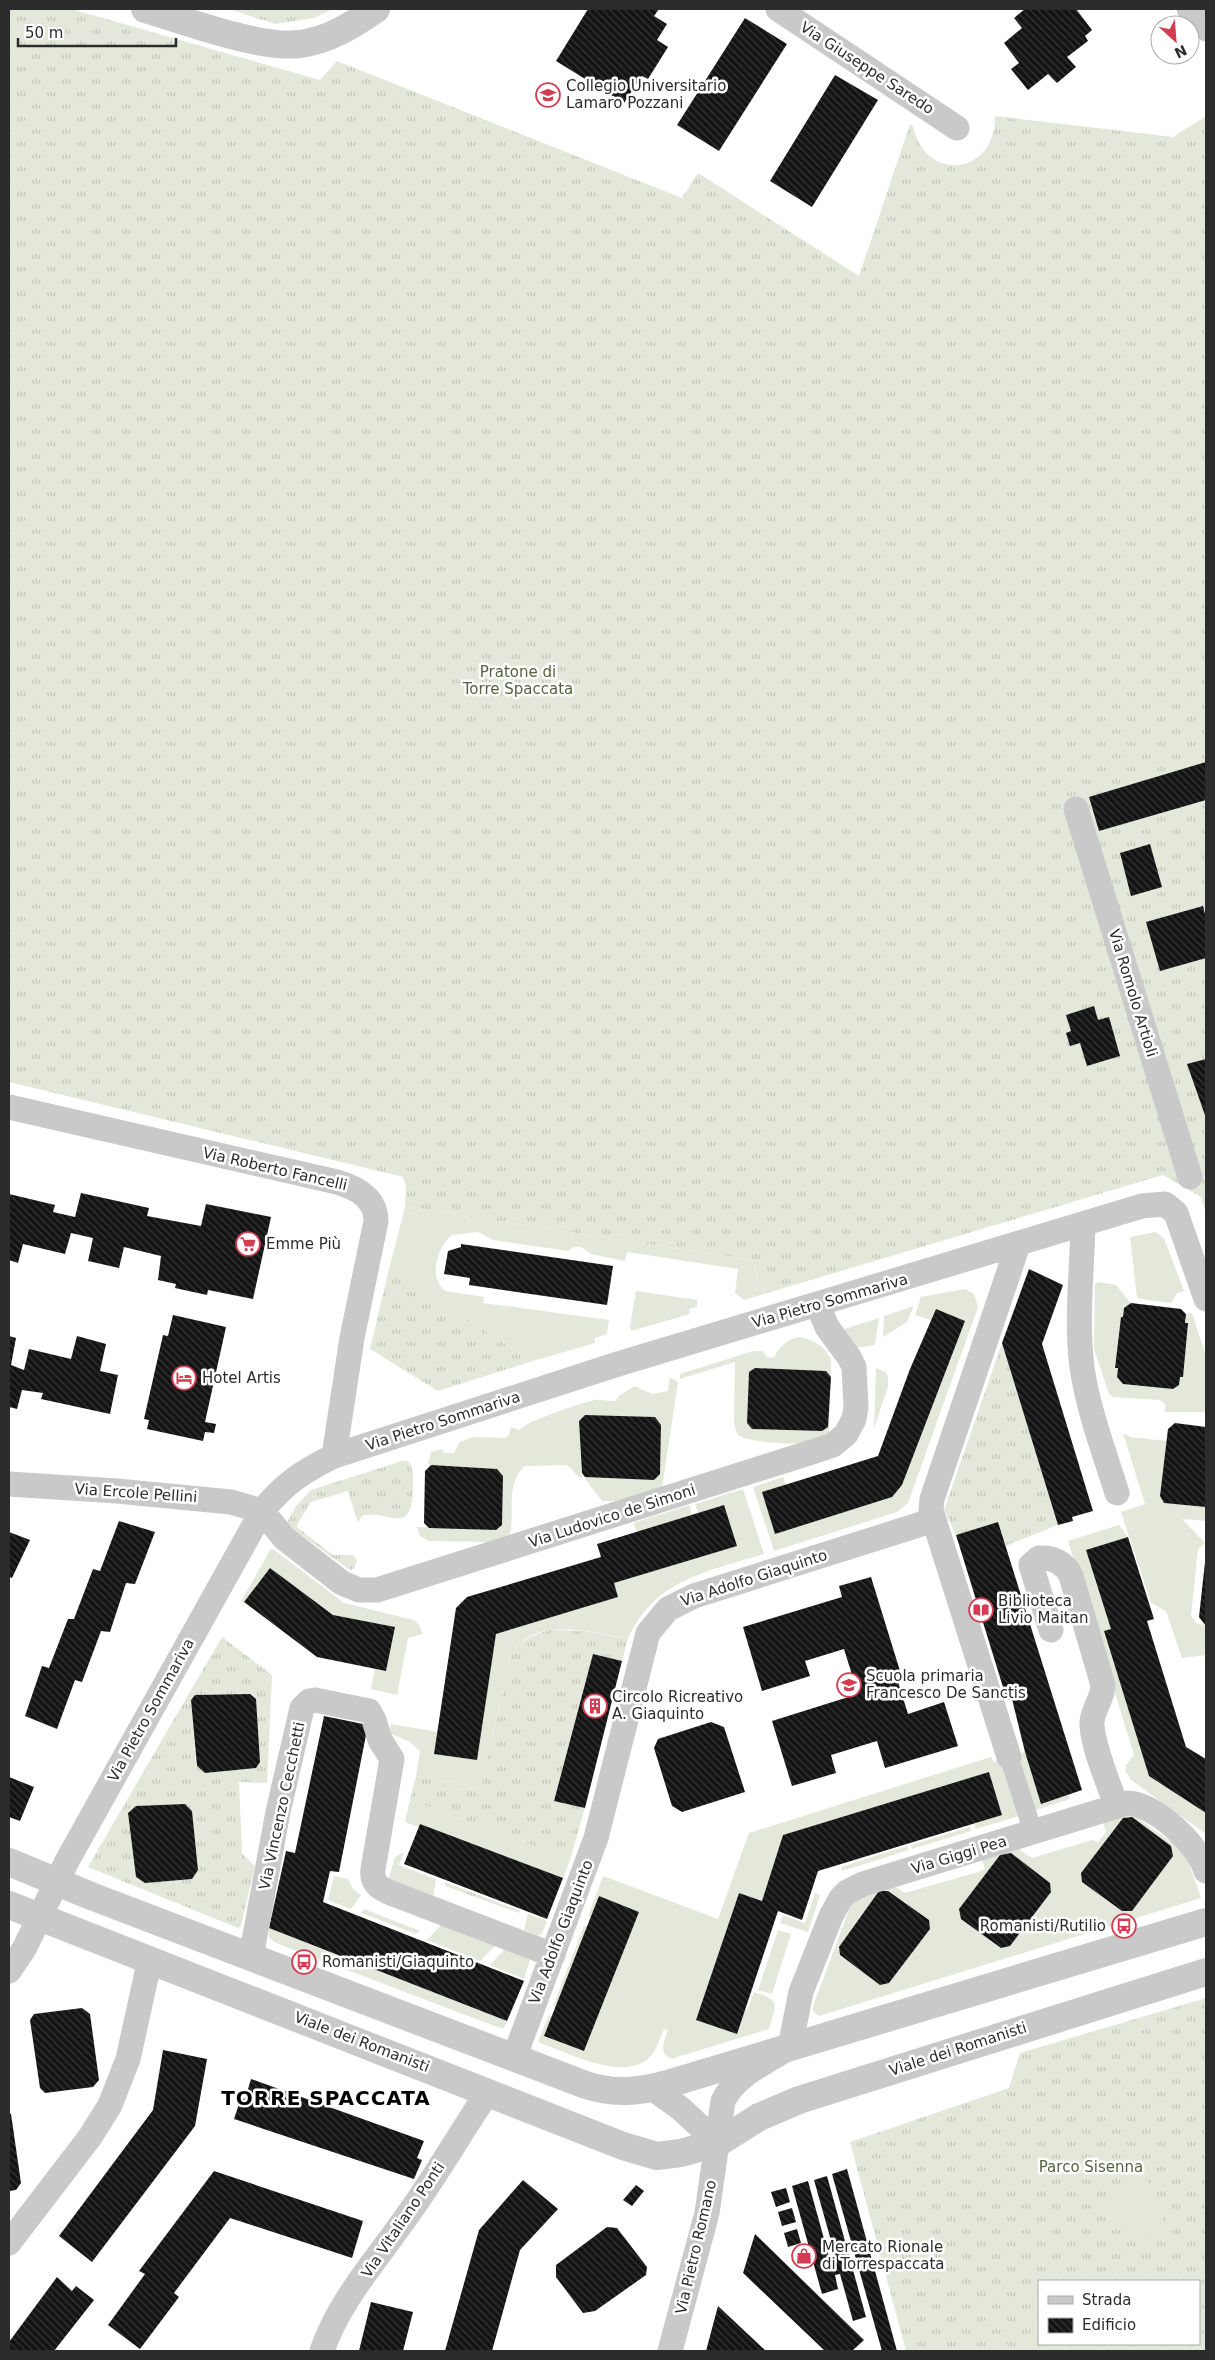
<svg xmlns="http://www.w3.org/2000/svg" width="1215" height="2360" viewBox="0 0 1215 2360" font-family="'DejaVu Sans',sans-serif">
<defs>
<pattern id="grass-tufts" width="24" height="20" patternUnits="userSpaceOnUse" patternTransform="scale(1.25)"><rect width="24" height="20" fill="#e3e8da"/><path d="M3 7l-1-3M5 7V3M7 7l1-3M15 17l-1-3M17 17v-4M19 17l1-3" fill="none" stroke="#c3c7bb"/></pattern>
<pattern id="building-back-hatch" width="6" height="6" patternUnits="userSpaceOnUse" patternTransform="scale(1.25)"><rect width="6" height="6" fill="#131313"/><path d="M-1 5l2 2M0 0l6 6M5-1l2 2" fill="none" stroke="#363636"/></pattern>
</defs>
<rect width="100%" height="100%" fill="#fff"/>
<!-- grass -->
<path fill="url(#grass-tufts)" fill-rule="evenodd" d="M9,9H71L320,80L337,61L682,198L698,173L859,276L910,124L913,126C925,184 996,175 995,116L1173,137L1206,116V1213L1201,1197L1163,1175L764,1294L752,1260L405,1207L406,1186L403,1177L9,1082Z
M228,9H333L314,18L276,24Z
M389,1269L533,1361L438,1391L370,1349Z
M1002,1343L1058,1525L1005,1546L998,1522L956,1535L944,1510Z
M402,1461H408C414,1468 413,1479 413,1487C412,1540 389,1508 362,1516L358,1523L348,1491L311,1502L297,1525V1527L333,1555H353L357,1560L354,1569L350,1570L290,1527L287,1522L296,1506L311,1490Z
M550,1630L584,1631L628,1639L622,1661L593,1654L554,1800L585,1808L570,1860L410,1800L416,1776L481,1788L510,1657C518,1640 533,1635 550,1630Z
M222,1637L272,1675L267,1783L239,1782L242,1854L255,1866L241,1926L238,1928L88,1867ZM250,1694L260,1762L256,1768L205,1773L196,1766L191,1700L195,1695ZM185,1804L192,1811L198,1870L192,1879L145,1883L136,1877L128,1813L136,1806Z
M445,1882L520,1911L519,1913L445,1886Z
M1206,1998V2351H906L850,2142L1009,2088L1020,2053ZM1039,2281H1199V2344H1039Z"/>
<!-- garden -->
<path fill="#e3e8da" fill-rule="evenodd" d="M405,1207L752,1260L764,1294L744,1300L735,1293L738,1269L627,1252L625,1261L591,1254L581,1247H574L568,1251L493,1240L478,1232L452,1235C437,1248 428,1276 445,1291L484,1297L483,1303L609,1320L607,1334L595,1338V1343L533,1361L389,1269Z
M1155,1232L1164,1238L1184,1291L1177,1293L1171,1303L1140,1299L1137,1297L1130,1237Z
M1099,1282L1116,1285L1131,1303L1123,1317H1121L1115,1367L1118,1368L1117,1377L1123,1384L1172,1389L1179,1385L1180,1377H1183L1186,1314L1192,1313L1206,1356V1412H1165V1404L1159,1400L1113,1397L1109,1394L1094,1349L1095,1284Z
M965,1289L974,1294L978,1307L908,1503L897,1512L774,1551L753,1487L783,1477L786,1485H902L965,1321L936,1310L931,1320L915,1315L921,1297Z
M636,1291L697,1300V1307L689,1309L690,1314L631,1331L630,1326Z
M914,1306L907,1322L883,1337L884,1316Z
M879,1318L875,1345L855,1348L844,1329Z
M799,1337C813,1339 824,1346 831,1359L829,1431C827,1434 825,1438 821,1440C809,1447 749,1443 738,1435L734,1424L735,1362L680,1379V1374L753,1351H762L768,1358L775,1357C777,1348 790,1338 799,1337ZM755,1368L826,1371L831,1377L828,1427L822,1431L752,1429L747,1423L749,1372Z
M876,1368L886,1372L888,1377V1387L874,1428Z
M671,1378L678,1382L662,1488L616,1501H602L585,1479V1477L654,1480L660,1474L661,1425L655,1417L585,1415L579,1421L582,1478C574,1475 573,1468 566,1465L525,1466C505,1484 515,1512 510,1535L490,1542L429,1541L420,1536L417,1527L496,1530L502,1525L503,1477L497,1469L431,1465L428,1464L431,1452L442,1449L444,1453H454L460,1442L473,1437L505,1438L509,1435L511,1427L519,1430C527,1421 583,1402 596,1400C599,1399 609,1401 615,1401L620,1395L635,1386L652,1394L668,1391L669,1380Z
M1123,1433L1130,1437L1167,1441L1160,1496L1164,1503L1206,1507V1521L1182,1519L1205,1543L1198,1549L1191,1616L1197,1624L1206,1625V1655L1182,1658L1166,1611L1151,1603L1121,1512L1145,1504Z
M743,1489L764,1554C709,1571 653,1580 628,1639C592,1632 530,1615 510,1657L481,1788L416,1776L420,1751L410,1742L389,1733L391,1724L438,1732L434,1754L477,1760L496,1634L618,1597L614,1583L736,1546L724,1505L698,1513L695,1504Z
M690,1505L692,1515L637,1532L633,1523Z
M1119,1525L1128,1537L1111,1629L1104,1632L1149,1776L1206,1813V1834L1131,1780L1125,1770L1126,1765L1134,1755L1068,1541Z
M273,1549L344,1603L414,1620L420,1626L422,1634L408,1638L397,1695L371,1689L375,1668L386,1670L395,1627L333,1615L270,1568L244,1602H241L270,1550Z
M1025,1752L1041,1803L1068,1795L1070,1799L1030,1812L1012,1756Z
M991,1757L994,1762L1007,1758L1025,1814L976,1829L974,1824L1002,1815L989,1772L783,1835L762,1901L739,1893L696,2020L747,2010L754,1992C782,2001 776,2004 769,2029L671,2059C658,2053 664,2040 668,2030L664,2029C660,2038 657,2050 650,2057C624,2083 566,2052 538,2042L549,2015L552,2016L544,2036L584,2051L639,1912L599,1896L591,1917L588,1916L603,1876L718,1919L749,1833Z
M410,1800L570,1860L563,1878L420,1824L418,1827L407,1823L405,1821Z
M1128,1811L1185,1852L1201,1898L819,2016L813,2011V2006L853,1899L894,1886L905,1893L978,1872L985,1869L982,1860L1019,1849L1032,1858L1092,1840L1098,1842L1106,1832L1102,1819ZM1132,1817V1911H1122L1082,1882L1081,1873L1123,1818ZM1011,1853L1050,1883L1051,1892L1010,1946L1001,1948L959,1909L1000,1855ZM880,1891H889L930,1929L889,1983L880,1985L840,1956L839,1947Z
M970,1827L971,1831L912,1849L911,1845Z
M907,1846L909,1850L842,1871L841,1867Z
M404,1852L399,1865L436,1879L433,1898L388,1881L395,1857Z
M334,1876L348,1879L353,1889L361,1895L351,1909L328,1900Z
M815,1893L820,1895L808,1932L780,1923L783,1915L805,1923Z
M364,1909L420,1931L416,1934L361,1913Z
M528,1914L547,1921L542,1934L538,1936L524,1930Z
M441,1925L495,1946L480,1961L427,1940Z
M584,1926L587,1927L555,2007L553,2006Z
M269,1928L507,2021L504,2028H500L276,1943L269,1938Z
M778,1930L791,1934L772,1994L758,1990Z
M505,1949L530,1960L524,1979L490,1965Z
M1143,2177C1157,2189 1161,2200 1164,2217L1154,2233C1126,2237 1119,2234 1102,2210L1115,2191L1129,2178Z"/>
<!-- building -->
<path fill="url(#building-back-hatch)" d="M588,9H659L654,16L667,24L657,40L668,47L648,79L642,76L624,103L556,61Z
M1025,9H1076L1092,30L1085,36L1088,41L1067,57L1076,67L1057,83L1048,74L1028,90L1011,69L1019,63L1004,43L1022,28L1014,18Z
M745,18L787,44L719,151L677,125Z
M835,75L878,100L812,207L770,181Z
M1206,762V800L1099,831L1089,797Z
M1150,844L1162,887L1131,896L1120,853Z
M1203,906L1206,918V958L1160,971L1146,922Z
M1094,1006L1098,1020L1109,1017L1120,1056L1087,1066L1080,1043L1070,1046L1066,1033L1071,1031L1066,1015Z
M1206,1059V1118L1187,1064Z
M81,1193L149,1208L147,1216L201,1226L206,1204L271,1217L253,1299L208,1290L207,1295L175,1288L176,1284L158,1280L161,1256L124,1247L119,1268L88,1261L93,1238L71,1233L65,1254L23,1244L18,1263L9,1260V1194L55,1205L53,1212L75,1217Z
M461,1244L613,1266L607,1305L469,1285L470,1278L444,1274L448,1251L461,1247Z
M1029,1269L1063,1285L1042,1344L1093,1511L1072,1517L1073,1521L1058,1525L1002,1343Z
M1131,1303L1181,1309L1186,1314L1185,1323H1188L1183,1377H1180L1179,1385L1173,1389L1123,1384L1117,1377L1118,1368H1115L1121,1317H1123L1124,1308Z
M936,1309L965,1321L902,1485L892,1497L775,1534L762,1492L878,1456L910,1369Z
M173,1315L226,1327L205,1422L216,1424L214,1433L205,1432L203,1441L147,1429L149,1420L144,1419L163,1335L168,1336Z
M9,1336L16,1338L11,1365L24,1370L29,1349L71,1359L77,1336L106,1344L100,1371L118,1375L110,1414L41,1399L43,1393L22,1390L17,1409L9,1407Z
M755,1368L826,1371L831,1377L828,1427L822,1431L752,1429L747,1423L749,1372Z
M585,1415L655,1417L661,1425L660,1474L654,1480L585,1477L582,1473L579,1421Z
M1175,1423L1206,1427V1507L1164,1503L1160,1496L1168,1429Z
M431,1465L497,1469L503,1476L502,1525L496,1530L429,1528L424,1523L425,1471Z
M724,1505L737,1546L614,1583L618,1597L496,1634L477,1760L434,1754L456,1608L467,1597L601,1557L597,1544Z
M119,1521L155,1532L135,1584L126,1583L110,1632L101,1631L82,1682L75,1680L57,1729L25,1716L42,1666L49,1668L68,1619H74L93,1569L100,1571Z
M998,1522L1082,1790L1041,1804L1025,1752L1012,1699L1007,1700L956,1535Z
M9,1532L30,1540L12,1578L9,1577Z
M1128,1537L1154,1619L1147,1621L1186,1747L1206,1759V1813L1149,1776L1104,1631L1111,1629L1086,1550Z
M1205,1562H1206V1626L1199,1617Z
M270,1568L333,1615L395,1627L386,1671L317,1657L244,1602Z
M871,1577L900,1671L895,1672L908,1714L944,1702L958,1746L885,1768L877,1741L831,1755L836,1773L792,1786L772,1721L858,1694L844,1649L805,1661L810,1676L762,1691L743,1627L842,1597L839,1586Z
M593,1654L622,1661L585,1808L554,1801Z
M250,1694L256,1699L260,1762L256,1768L205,1773L197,1766L191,1700L195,1695Z
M324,1716L368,1725L339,1872L330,1871L323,1902L524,1981L507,2021L269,1928L286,1851L295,1853Z
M711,1722L724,1727L745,1792L682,1812L672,1806L654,1748L658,1739Z
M989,1772L1002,1815L818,1871L802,1920L778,1911L737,2034L696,2020L739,1893L762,1901L783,1835Z
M9,1777L34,1787L20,1821L9,1817Z
M185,1804L192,1811L198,1870L192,1879L145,1883L136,1877L128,1813L136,1806Z
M1132,1817L1171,1846L1173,1856L1132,1911H1122L1082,1882L1081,1873L1123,1818Z
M420,1824L563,1878L547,1919L404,1864Z
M1011,1853L1050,1883L1051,1892L1010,1946L1001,1948L961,1919L959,1909L1000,1855Z
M879,1891H888L929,1920L930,1929L889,1983L880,1985L840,1955L839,1947Z
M599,1896L639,1912L584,2051L544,2036Z
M82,2008L90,2014L99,2080L93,2087L45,2093L40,2088L30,2020L34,2014Z
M163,2050L207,2059L195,2126L92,2262L59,2236L153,2110Z
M251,2079L424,2141L417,2158L422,2160L414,2179L234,2119L241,2098L245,2099Z
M9,2113L11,2114L21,2183L16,2190L9,2191Z
M847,2169L897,2351H882L832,2174Z
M214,2171L363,2221L352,2258L230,2218L174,2293L179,2297L140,2349L108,2325L145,2274L139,2271Z
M827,2176L866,2317L853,2321L840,2274L835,2275L838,2289L822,2294L792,2186L808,2181L831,2264L837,2262L814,2180Z
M523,2180L558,2209L520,2250L492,2351H445L479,2230Z
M636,2185L644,2191L632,2206L623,2200Z
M786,2188L790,2202L776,2207L771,2192Z
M792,2208L796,2222L782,2226L778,2212Z
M607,2227L617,2228L647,2267L646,2275L595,2311L583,2313L556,2277V2265Z
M797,2229L801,2243L788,2247L784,2233Z
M755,2234L864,2340L852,2351H825L743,2273Z
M57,2277L72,2291L76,2286L94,2300L54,2351H9V2342Z
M371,2302L413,2312L403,2351H359Z
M718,2306L766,2351H706Z"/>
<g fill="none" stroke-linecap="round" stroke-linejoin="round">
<!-- pedestrian -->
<path stroke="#c9c9c9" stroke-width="19" d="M1009,1757L1033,1832"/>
<!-- minor -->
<path stroke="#c9c9c9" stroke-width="25" d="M778,9L957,128
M1189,9L1206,29
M1076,809L1190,1177
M9,1107L337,1182C357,1188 376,1198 376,1221L352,1338L334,1456
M1165,1204L1176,1213L1206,1299
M1083,1225C1082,1271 1076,1321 1082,1367C1088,1410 1104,1451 1117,1493
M9,1484L117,1491L231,1502L262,1511L284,1538L342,1583L359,1590H377L815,1451L833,1445L846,1434L854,1419L856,1407L854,1367L849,1357L827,1327L818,1305
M934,1520L1009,1757
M1051,1630L1031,1565L1039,1558C1053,1557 1065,1563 1071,1576L1103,1685C1103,1699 1093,1708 1092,1722C1091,1743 1109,1784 1116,1805
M251,1957L278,1812L302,1708L309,1701L315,1700L369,1711L374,1720L380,1740L392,1759L373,1869C371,1883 379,1888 391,1893L553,1955
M9,1971L24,1949L67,1861L262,1511C284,1484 303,1471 334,1456L618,1364L1142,1206L1165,1204
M514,2058L596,1838L648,1633L668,1609L694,1596L934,1520L931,1510L932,1499L1018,1245
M652,2088L680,2108L718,2143
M9,2243L90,2137L110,2105L128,2059L150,1959
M322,2351C339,2300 379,2257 409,2213C437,2174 461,2132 488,2092
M670,2351L707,2213L723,2101C735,2075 767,2062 790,2047L801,1992L831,1916L841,1898L847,1892L863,1884L1127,1803C1155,1804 1198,1844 1206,1871"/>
<!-- tertiary -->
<path stroke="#c9c9c9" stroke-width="28" d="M145,9C187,21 259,49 300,44C329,40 353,25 376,9
M9,1862L91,1896L583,2084C613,2095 640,2092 671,2083L1206,1922
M9,1905L623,2146L657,2156L681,2153L702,2147L718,2143L759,2117L799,2100L1206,1972"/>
</g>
<!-- icons -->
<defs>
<g id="university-ring" transform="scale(1.25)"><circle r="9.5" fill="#fff" stroke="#d43d51" stroke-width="1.5"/><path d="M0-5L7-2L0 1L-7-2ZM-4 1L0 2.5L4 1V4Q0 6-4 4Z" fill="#d43d51"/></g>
<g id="supermarket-ring" transform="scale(1.25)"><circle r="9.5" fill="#fff" stroke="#d43d51" stroke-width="1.5"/><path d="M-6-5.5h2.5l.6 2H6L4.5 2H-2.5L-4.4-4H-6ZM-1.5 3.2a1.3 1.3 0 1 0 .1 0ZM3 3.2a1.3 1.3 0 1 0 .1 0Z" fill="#d43d51"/></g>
<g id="hotel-ring" transform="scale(1.25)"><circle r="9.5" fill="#fff" stroke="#d43d51" stroke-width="1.5"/><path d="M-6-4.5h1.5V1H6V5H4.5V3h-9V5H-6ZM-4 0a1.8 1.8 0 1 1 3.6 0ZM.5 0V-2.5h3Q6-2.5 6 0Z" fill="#d43d51"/></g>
<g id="library-ring" transform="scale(1.25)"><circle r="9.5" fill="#fff" stroke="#d43d51" stroke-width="1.5"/><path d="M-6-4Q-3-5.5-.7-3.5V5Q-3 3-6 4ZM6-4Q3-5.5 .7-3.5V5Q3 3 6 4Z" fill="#d43d51"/></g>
<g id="school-ring" transform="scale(1.25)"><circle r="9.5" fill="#fff" stroke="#d43d51" stroke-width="1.5"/><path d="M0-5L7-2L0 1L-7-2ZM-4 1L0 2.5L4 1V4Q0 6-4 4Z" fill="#d43d51"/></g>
<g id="building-ring" transform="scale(1.25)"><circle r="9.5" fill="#fff" stroke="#d43d51" stroke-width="1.5"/><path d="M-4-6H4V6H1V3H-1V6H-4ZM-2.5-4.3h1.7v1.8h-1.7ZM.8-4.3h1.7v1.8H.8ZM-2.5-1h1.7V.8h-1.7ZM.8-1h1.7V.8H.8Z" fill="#d43d51"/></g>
<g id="bus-ring" transform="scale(1.25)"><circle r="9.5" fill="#fff" stroke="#d43d51" stroke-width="1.5"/><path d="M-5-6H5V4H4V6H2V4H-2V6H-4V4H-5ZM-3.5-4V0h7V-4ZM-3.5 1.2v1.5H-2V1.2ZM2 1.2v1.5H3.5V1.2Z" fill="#d43d51"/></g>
<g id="shop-ring" transform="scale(1.25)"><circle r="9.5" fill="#fff" stroke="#d43d51" stroke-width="1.5"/><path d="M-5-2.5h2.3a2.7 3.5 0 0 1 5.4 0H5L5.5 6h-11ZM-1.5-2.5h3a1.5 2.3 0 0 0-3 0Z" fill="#d43d51"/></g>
</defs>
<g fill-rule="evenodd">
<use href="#university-ring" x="548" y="95"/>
<use href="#supermarket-ring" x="248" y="1244"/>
<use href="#hotel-ring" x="184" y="1378"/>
<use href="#library-ring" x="981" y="1610"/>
<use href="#school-ring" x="849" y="1685"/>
<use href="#building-ring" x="595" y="1706"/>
<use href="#bus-ring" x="1124" y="1926"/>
<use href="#bus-ring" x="304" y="1962"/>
<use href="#shop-ring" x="804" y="2256"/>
</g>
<g text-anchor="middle" stroke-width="5" stroke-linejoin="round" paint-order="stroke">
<!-- street labels -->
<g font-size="15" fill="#2c2c2c" stroke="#fff">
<text transform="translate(867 68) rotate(33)" y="5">Via Giuseppe Saredo</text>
<text transform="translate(1133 993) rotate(73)" y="5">Via Romolo Artioli</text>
<text transform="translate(275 1169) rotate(13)" y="5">Via Roberto Fancelli</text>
<text transform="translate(830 1301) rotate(-16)" y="5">Via Pietro Sommariva</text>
<text transform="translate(443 1421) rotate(-18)" y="5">Via Pietro Sommariva</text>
<text transform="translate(136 1493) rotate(4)" y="5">Via Ercole Pellini</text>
<text transform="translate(612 1516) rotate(-18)" y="5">Via Ludovico de Simoni</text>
<text transform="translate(754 1578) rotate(-18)" y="5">Via Adolfo Giaquinto</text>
<text transform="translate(151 1710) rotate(-61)" y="5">Via Pietro Sommariva</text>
<text transform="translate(282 1806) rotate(-78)" y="5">Via Vincenzo Cecchetti</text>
<text transform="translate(959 1855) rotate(-17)" y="5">Via Giggi Pea</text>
<text transform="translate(561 1932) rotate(-69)" y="5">Via Adolfo Giaquinto</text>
<text transform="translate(362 2042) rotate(21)" y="5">Viale dei Romanisti</text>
<text transform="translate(958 2049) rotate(-18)" y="5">Viale dei Romanisti</text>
<text transform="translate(403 2220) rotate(-56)" y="5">Via Vitaliano Ponti</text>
<text transform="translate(696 2247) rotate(-77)" y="5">Via Pietro Romano</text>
</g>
<!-- poi labels -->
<g font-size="15" fill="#2c2c2c" stroke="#fff" text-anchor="start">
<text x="566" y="91">Collegio Universitario<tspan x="566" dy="17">Lamaro Pozzani</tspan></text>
<text x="266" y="1249">Emme Più</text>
<text x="202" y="1383">Hotel Artis</text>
<text x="998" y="1606">Biblioteca<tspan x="998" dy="17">Livio Maitan</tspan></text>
<text x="866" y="1681">Scuola primaria<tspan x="866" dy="17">Francesco De Sanctis</tspan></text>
<text x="612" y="1702">Circolo Ricreativo<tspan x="612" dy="17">A. Giaquinto</tspan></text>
<text x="1106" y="1931" text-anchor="end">Romanisti/Rutilio</text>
<text x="322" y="1967">Romanisti/Giaquinto</text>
<text x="822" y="2252">Mercato Rionale<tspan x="822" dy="17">di Torrespaccata</tspan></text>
</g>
<!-- park labels -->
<g font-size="15" fill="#52633e" stroke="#fff">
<text x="518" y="677">Pratone di<tspan x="518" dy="17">Torre Spaccata</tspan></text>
<text x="1091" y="2172">Parco Sisenna</text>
</g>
<!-- district labels -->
<g font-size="20" font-weight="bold" letter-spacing="1" fill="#000" stroke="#fff">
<text x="326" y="2105">TORRE SPACCATA</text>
</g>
</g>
<!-- border -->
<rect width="1215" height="2360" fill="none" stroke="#2c2c2c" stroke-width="20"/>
<!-- legend -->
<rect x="1038" y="2280" width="162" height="65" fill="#ffffff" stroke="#ababab"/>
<rect x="1048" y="2296" width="25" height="8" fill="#c9c9c9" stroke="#ababab"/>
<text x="1082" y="2305" font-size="15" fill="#2c2c2c">Strada</text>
<rect x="1048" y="2318" width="25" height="15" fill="url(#building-back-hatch)" stroke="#ababab"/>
<text x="1082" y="2330" font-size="15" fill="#2c2c2c">Edificio</text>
<!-- north arrow -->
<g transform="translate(1175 40) rotate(154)"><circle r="24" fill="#ffffff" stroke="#ababab"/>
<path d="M0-4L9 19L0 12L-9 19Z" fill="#d43d51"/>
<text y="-8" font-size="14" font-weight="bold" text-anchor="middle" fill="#2c2c2c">N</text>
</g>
<!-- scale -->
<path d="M18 38v8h158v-8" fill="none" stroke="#2c2c2c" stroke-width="2.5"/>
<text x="25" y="38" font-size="15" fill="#2c2c2c" stroke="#ffffff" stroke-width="4" paint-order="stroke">50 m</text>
</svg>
